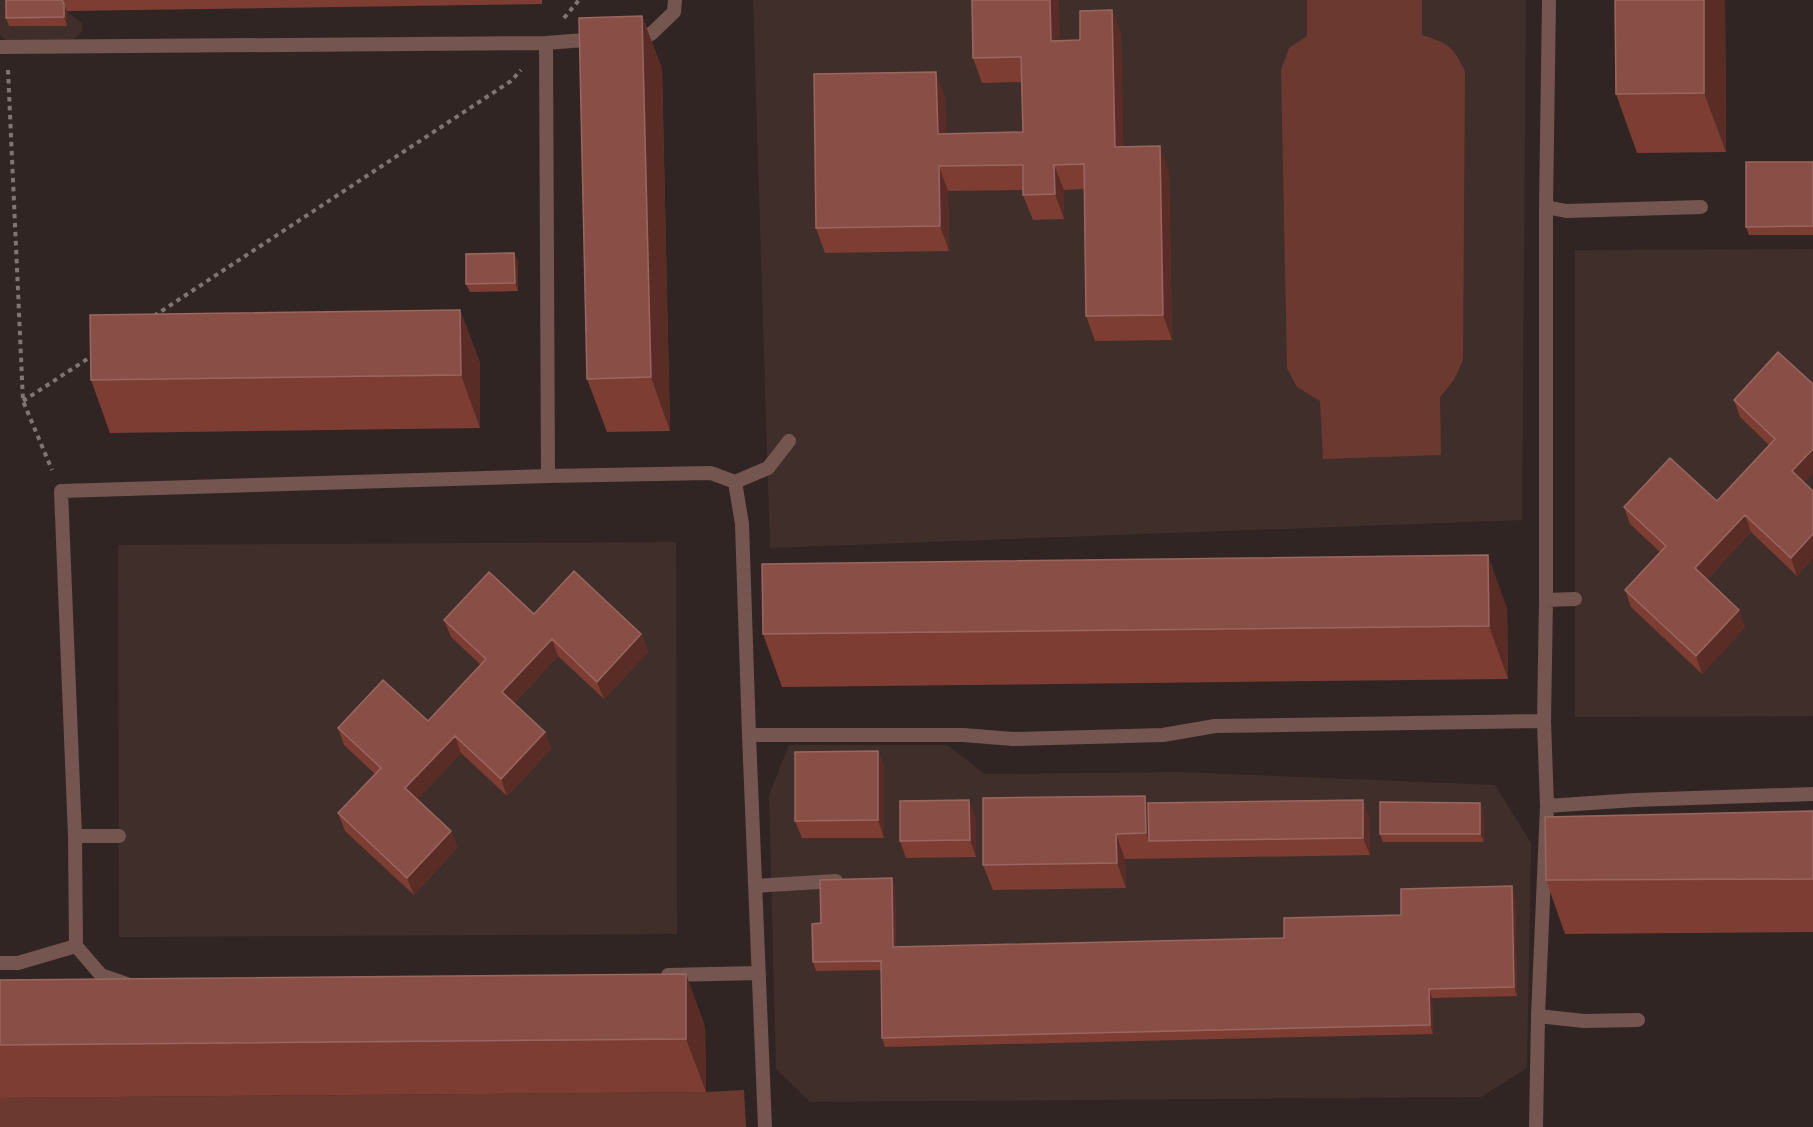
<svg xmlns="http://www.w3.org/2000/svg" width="1813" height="1127" viewBox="0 0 1813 1127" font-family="'Open Sans',sans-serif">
<rect width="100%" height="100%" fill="#312523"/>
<!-- built -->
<path fill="#402e2a" d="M0,0H66V11L82,23V32L70,42L8,43L0,35Z
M753,0H1526L1522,520L770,548Z
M1813,249V716L1575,717V250Z
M676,542L677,934L119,937L118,545Z
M789,745H947L985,774L1179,772L1495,785L1531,843L1527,1068L1481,1097L810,1102L776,1069L769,795Z"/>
<!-- grass -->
<path fill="#6c3930" d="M1307,0H1422V35C1449,44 1452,45 1465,71L1463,360L1454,380L1440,397L1441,455L1323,459L1320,401L1297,387L1287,368L1281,70L1289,48L1307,36Z
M744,1090L746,1127H0V1098L706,1092Z"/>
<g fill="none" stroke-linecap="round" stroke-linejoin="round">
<!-- path -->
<path stroke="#7f7573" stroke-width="4" stroke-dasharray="4.5 4.5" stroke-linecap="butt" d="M564,18L579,0
M8,70L23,401L52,470
M154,316L511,81L521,70
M23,401L95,354"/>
<!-- lane -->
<path stroke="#75554f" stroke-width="14" d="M631,37L651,34L674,12L675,0
M546,43L548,476
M0,47L546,43L597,39
M1546,207L1566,211L1701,207
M735,482L768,468L789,441
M1546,600L1575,599
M749,735H963L1013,739L1163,735L1215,726L1544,721
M1547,806L1635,800L1813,794
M75,836H119
M755,886L836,881
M76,946L75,836L61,491L548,476L711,473L735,482L742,524L749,735L765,1127
M0,963H18L76,946L101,975L130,985
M668,975L759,973
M1538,1016L1584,1021L1638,1020
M1536,1127L1538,1016L1547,806L1544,721L1546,600V207L1549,0"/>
</g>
<!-- wall -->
<path fill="#7d3d33" d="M6,0H542V4L67,11V26H9L6,18Z
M1615,0H1725L1726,152L1637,153L1616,94Z
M1112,10L1121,35L1123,147L1169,171L1172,340L1095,341L1086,316L1084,189L1064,190V219L1033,220L1023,195V190L948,191L949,251L825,253L816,228L945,97L946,134L1023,132L1022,82L982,83L973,58L1059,40H1080Z
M642,16L662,69L670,431L607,432L587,379Z
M1813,162V235H1749L1746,227Z
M518,261V291L470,292L466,284Z
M460,310L480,363V428L110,433L91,380Z
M1813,384V473L1804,482L1813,491V558L1797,576L1751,532L1707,579L1745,627L1702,674L1631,607L1625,590L1660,552L1630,524L1624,507L1717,501L1769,445L1740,417L1734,400Z
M1507,608L1508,679L782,687L763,634Z
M534,614L641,634L648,652L604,699L558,656L514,703L545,732L551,749L507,796L461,753L417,800L451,831L457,848L414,895L345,831L338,813L375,774L344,745L338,728L428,721L481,665L451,637L444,620Z
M878,751L884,769V838H802L795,821Z
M1148,803L1369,817L1370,855L1125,859L1126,888L993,890L983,865Z
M1483,811L1484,842H1383L1380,834Z
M1813,811V932L1565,934L1546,880Z
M976,817V857L906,858L900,841Z
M895,887L896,947L1284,938L1401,915L1515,895L1517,996L1432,998L1433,1034L885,1047L882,1038L881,970L816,971L813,962L821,923Z
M686,974L705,1027L706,1092L0,1098V980Z"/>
<!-- shaded-wall -->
<path fill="#592c25" d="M1050,0H1059L1060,66L1051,41Z
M1704,0H1725L1726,152L1704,93Z
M64,4L67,11V26L64,17Z
M1112,10L1121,35L1124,172L1115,147Z
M642,16L662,69L670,431L651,377Z
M936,72L945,97L947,159L938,134Z
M1160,146L1169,171L1172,340L1163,315Z
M1054,165L1064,190V219L1055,194Z
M939,166L948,191L949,251L940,226Z
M514,253L518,261V291L515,283Z
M460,310L480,363V428L461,375Z
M1813,449V473L1798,488L1792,471Z
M1745,515L1751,532L1701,585L1695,568Z
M1813,534V558L1797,576L1791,558Z
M1488,555L1507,608L1508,679L1489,626Z
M1739,610L1745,627L1702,674L1696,656Z
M641,634L648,652L604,699L597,682Z
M552,639L558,656L508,709L502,692Z
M545,732L551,749L507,796L501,779Z
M455,736L461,753L412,806L405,788Z
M878,751L884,769V838L878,820Z
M1145,796L1155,821L1149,841L1146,833Z
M969,800L976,817V857L970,840Z
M1363,800L1369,817L1370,855L1363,838Z
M1480,803L1483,811L1484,842L1480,834Z
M451,831L457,848L414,895L407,878Z
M1116,834L1125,859L1126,888L1117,863Z
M892,878L895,887L896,956L893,947Z
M1512,886L1515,895L1517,996L1514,987Z
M686,974L705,1027L706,1092L686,1039Z
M1429,989L1432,998L1433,1034L1430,1025Z"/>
<!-- building -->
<path fill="#894f47" stroke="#996760" stroke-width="1.5" d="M6,0H62L64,4V17L6,18Z
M972,0H1050L1051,41L1080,40V11L1112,10L1115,147L1160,146L1163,315L1086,316L1084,164L1054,165L1055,194L1023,195V165L939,166L940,226L816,228L814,74L936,72L938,134L1023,132L1021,57L973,58Z
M1615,0H1704V93L1616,94Z
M642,16L651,377L587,379L579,18Z
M1746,162H1813V226L1746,227Z
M514,253L515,283L466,284V254Z
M460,310L461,375L91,380L90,315Z
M1778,352L1813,384V449L1792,471L1813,491V534L1791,558L1745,515L1695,568L1739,610L1696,656L1625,590L1666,546L1624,507L1670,458L1717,501L1775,439L1734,400Z
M1488,555L1489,626L763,634L762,564Z
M574,571L641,634L597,682L552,639L502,692L545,732L501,779L455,736L405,788L451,831L407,878L338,813L381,768L338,728L383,680L428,721L486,659L444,620L489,572L534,614Z
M878,751V820L795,821V752Z
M1145,796L1146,833L1116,834L1117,863L983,865V798Z
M969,800L970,840L900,841V801Z
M1363,800V838L1149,841L1148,803Z
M1380,802L1480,803V834H1380Z
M1813,811V879L1546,880L1545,817Z
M892,878L893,947L1284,938V918L1401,915V889L1512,886L1514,987L1429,989L1430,1025L882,1038L881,961L813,962L812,924L821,923L820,880Z
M686,974V1039L0,1045V980Z"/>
</svg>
